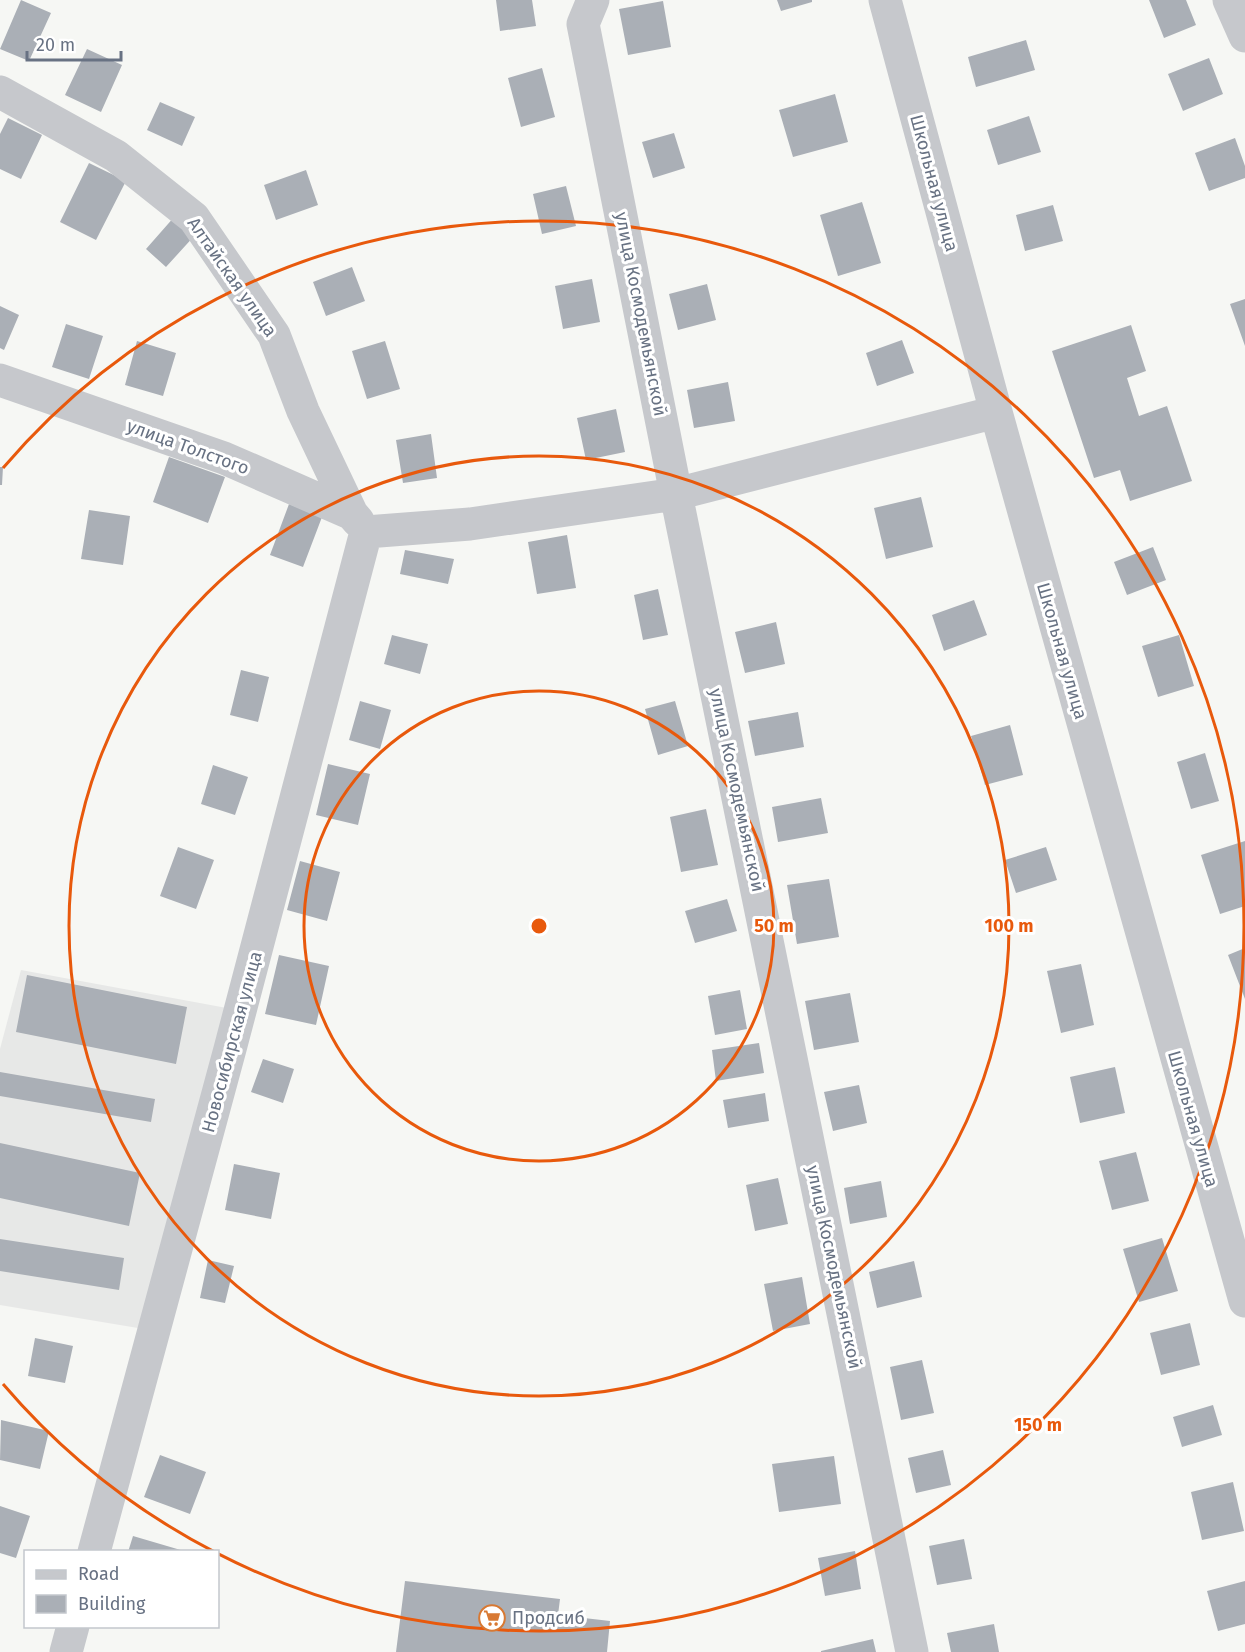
<svg xmlns="http://www.w3.org/2000/svg" width="1245" height="1652" viewBox="0 0 1245 1652" font-family="'Fira Sans',sans-serif">
<rect width="100%" height="100%" fill="#f6f7f4"/>
<!-- built -->
<path fill="#e7e8e7" d="M21,970L243,1011L168,1333L0,1305V1049Z"/>
<!-- building -->
<path fill="#aaafb6" d="M21,0L51,13L29,61L0,49Z
M496,0H532L536,26L500,31Z
M777,0H812V2L781,11Z
M1149,0H1186L1196,25L1164,38Z
M663,1L671,47L628,55L619,9Z
M1026,40L1035,70L976,87L968,57Z
M87,49L122,65L101,112L65,95Z
M1209,58L1223,94L1183,111L1168,74Z
M542,68L555,117L521,127L508,78Z
M835,94L848,142L793,157L779,110Z
M160,102L195,117L182,146L147,130Z
M1029,116L1041,152L998,165L987,130Z
M8,118L42,135L21,179L0,169V134Z
M674,133L685,168L653,178L642,142Z
M1235,138L1245,166V178L1209,191L1195,153Z
M89,163L126,181L96,240L60,222Z
M306,170L318,205L276,220L264,185Z
M566,186L576,226L542,234L533,194Z
M862,202L881,263L838,276L820,215Z
M1053,205L1063,241L1025,251L1016,215Z
M175,216L196,234L166,267L146,249Z
M352,267L365,301L326,316L313,282Z
M592,279L600,322L563,329L555,286Z
M707,284L716,320L678,330L669,294Z
M1245,299V346L1230,304Z
M0,306L19,315L4,350L0,348Z
M66,324L103,336L89,379L52,367Z
M1131,325L1146,371L1127,378L1139,416L1167,406L1192,481L1130,501L1120,470L1094,478L1052,351Z
M902,340L914,373L877,386L866,353Z
M137,341L176,353L163,396L125,385Z
M385,341L400,389L367,399L352,351Z
M728,382L735,421L694,428L687,390Z
M616,409L625,452L586,460L577,418Z
M431,434L437,478L403,483L396,440Z
M169,457L225,477L208,523L153,502Z
M0,467H3L2,485H0Z
M921,497L933,547L886,559L874,508Z
M289,504L322,517L303,567L270,555Z
M89,510L130,516L123,565L81,559Z
M567,535L576,588L537,594L528,542Z
M1153,547L1166,580L1127,595L1114,562Z
M405,550L454,559L448,584L400,574Z
M658,589L668,635L643,640L634,595Z
M974,600L987,635L944,651L932,615Z
M776,622L785,664L745,673L735,632Z
M392,635L428,644L420,674L384,664Z
M1179,635L1194,686L1158,697L1142,646Z
M241,670L269,677L258,722L230,715Z
M360,701L391,710L380,749L349,740Z
M675,701L688,746L658,755L645,709Z
M798,712L804,747L755,756L748,721Z
M1010,725L1023,775L985,785L971,736Z
M1205,753L1219,801L1191,809L1177,762Z
M328,764L370,774L358,825L316,815Z
M213,765L248,777L235,815L201,804Z
M821,798L828,833L778,842L772,807Z
M706,809L718,865L681,872L670,817Z
M1245,841V906L1220,914L1201,855Z
M178,847L214,860L196,909L160,896Z
M1046,847L1057,880L1016,893L1005,860Z
M300,861L340,872L327,921L287,910Z
M829,879L839,937L797,944L787,885Z
M727,899L737,931L695,943L685,911Z
M1245,948V999L1228,955Z
M279,955L329,966L316,1025L265,1014Z
M1081,964L1094,1025L1061,1033L1047,971Z
M27,975L187,1007L176,1064L16,1032Z
M740,990L747,1029L715,1035L708,996Z
M850,993L859,1042L814,1050L805,1001Z
M759,1043L764,1073L716,1081L712,1050Z
M263,1059L294,1069L283,1103L251,1092Z
M1115,1067L1125,1113L1080,1123L1070,1077Z
M0,1072L155,1099L151,1122L0,1096Z
M859,1085L867,1123L833,1131L824,1092Z
M765,1093L769,1121L728,1128L723,1100Z
M0,1143L140,1173L129,1226L0,1198Z
M1136,1152L1149,1201L1112,1210L1099,1161Z
M234,1164L280,1173L271,1219L225,1210Z
M778,1178L788,1224L755,1231L746,1185Z
M881,1181L887,1217L850,1224L844,1188Z
M1162,1238L1178,1291L1139,1302L1123,1249Z
M0,1239L124,1258L119,1290L0,1271Z
M208,1260L234,1266L225,1303L200,1298Z
M914,1261L922,1297L877,1308L869,1272Z
M802,1277L810,1324L773,1331L764,1284Z
M1190,1323L1200,1365L1161,1375L1150,1333Z
M35,1338L73,1346L65,1383L28,1376Z
M922,1360L934,1413L901,1420L890,1367Z
M1213,1405L1222,1435L1182,1447L1173,1417Z
M1,1420L49,1431L40,1469L0,1460Z
M943,1450L951,1485L916,1493L908,1458Z
M160,1455L206,1472L190,1514L144,1497Z
M834,1456L841,1504L779,1512L772,1464Z
M1233,1482L1244,1531L1202,1540L1191,1492Z
M0,1506L30,1516L16,1558L0,1553Z
M133,1536L184,1551V1552H128Z
M964,1539L972,1579L937,1585L929,1546Z
M855,1551L861,1589L825,1596L818,1558Z
M405,1581L560,1599L558,1615L610,1621L607,1652H396Z
M1245,1581V1624L1218,1631L1207,1591Z
M994,1624L999,1652H951L947,1633Z
M873,1639L876,1652H821V1651Z"/>
<g fill="none" stroke-linecap="round" stroke-linejoin="round">
<!-- minor -->
<path stroke="#c6c8cc" stroke-width="33" d="M593,0L583,24L676,494L912,1652
M885,0L996,412L1245,1301
M1229,0L1245,36
M0,92L116,156L194,218L274,335L303,411L352,514
M0,380L224,458L352,514L358,521
M366,532L470,524L676,494L996,412
M94,1552L230,1049L366,532
M66,1652L73,1626"/>
</g>
<!-- distance rings -->
<g fill="none" stroke="#e8590c" stroke-width="3">
<circle cx="539" cy="926" r="235"/>
<circle cx="539" cy="926" r="470"/>
<path d="M3 468A705 705 0 1 1 3 1384"/>
</g>
<!-- icons -->
<defs>
<g id="supermarket-ring" transform="scale(1.35)"><circle r="9.5" fill="#fff" stroke="#d87933" stroke-width="1.5"/><path d="M-6-5.5h2.5l.6 2H6L4.5 2H-2.5L-4.4-4H-6ZM-1.5 3.2a1.3 1.3 0 1 0 .1 0ZM3 3.2a1.3 1.3 0 1 0 .1 0Z" fill="#d87933"/></g>
</defs>
<g fill-rule="evenodd">
<use href="#supermarket-ring" x="492" y="1618"/>
</g>
<g text-anchor="middle" stroke-width="6" stroke-linejoin="round" paint-order="stroke">
<!-- street labels -->
<g font-size="18" fill="#687283" stroke="#fff">
<text transform="translate(934 183) rotate(75)" y="6">Школьная улица</text>
<text transform="translate(232 277) rotate(55)" y="6">Алтайская улица</text>
<text transform="translate(641 314) rotate(79)" y="6">улица Космодемьянской</text>
<text transform="translate(188 447) rotate(20)" y="6">улица Толстого</text>
<text transform="translate(1062 651) rotate(74)" y="6">Школьная улица</text>
<text transform="translate(737 790) rotate(78)" y="6">улица Космодемьянской</text>
<text transform="translate(232 1042) rotate(-75)" y="6">Новосибирская улица</text>
<text transform="translate(1193 1119) rotate(74)" y="6">Школьная улица</text>
<text transform="translate(834 1267) rotate(78)" y="6">улица Космодемьянской</text>
</g>
<!-- poi labels -->
<g font-size="18" fill="#687283" stroke="#fff" text-anchor="start">
<text x="512" y="1624">Продсиб</text>
</g>
</g>
<circle cx="539" cy="926" r="9" fill="#e8590c" stroke="#fff" stroke-width="3"/>
<g font-size="18" text-anchor="middle" font-weight="bold" fill="#e8590c" stroke="#fff" stroke-width="6" stroke-linejoin="round" paint-order="stroke">
<text x="774" y="932">50 m</text>
<text x="1009" y="932">100 m</text>
<text x="1038" y="1431">150 m</text>
</g>
<!-- legend -->
<rect x="24" y="1550" width="195" height="78" fill="#ffffff" stroke="#c3c7cd" stroke-width="1.5"/>
<rect x="36" y="1570" width="30" height="9" fill="#c6c8cc" stroke="#c3c7cd" stroke-width="1.5"/>
<text x="78" y="1580" font-size="18" fill="#687283">Road</text>
<rect x="36" y="1595" width="30" height="18" fill="#aaafb6" stroke="#c3c7cd" stroke-width="1.5"/>
<text x="78" y="1610" font-size="18" fill="#687283">Building</text>
<!-- scale -->
<path d="M27 51v9h94v-9" fill="none" stroke="#687283" stroke-width="3"/>
<text x="36" y="51" font-size="18" fill="#687283" stroke="#ffffff" stroke-width="4.5" paint-order="stroke">20 m</text>
</svg>
